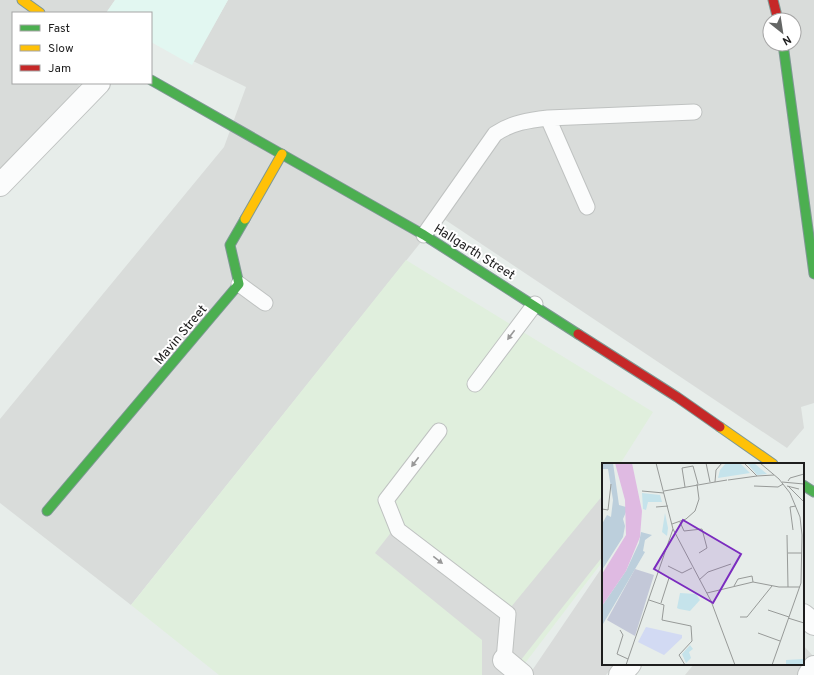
<svg xmlns="http://www.w3.org/2000/svg" width="814" height="675" viewBox="0 0 814 675" font-family="Overpass,sans-serif">
<rect width="100%" height="100%" fill="#e7edea"/>
<!-- residential -->
<path fill="#d9dcda" fill-rule="evenodd" d="M0,0H115L106,13H13V83H75L82,87L0,169Z
M228,0H814V403L801,407L804,428L787,448L441,217L131,605L0,503V419L224,147L246,87L193,61ZM770,20H794V44H770Z
M803,645L814,657V675H685L694,664H803Z"/>
<!-- commercial -->
<path fill="#e0efdd" d="M406,260L653,412L620,464H603V561L516,675H219L131,605Z"/>
<!-- education -->
<path fill="#e2f7f1" d="M115,0H228L192,65L151,42V13H106Z"/>
<!-- parking -->
<path fill="#d9dbda" d="M603,495V556L509,675H482V640L375,553L400,521L511,607Z
M603,566V664H615L606,675H529Z"/>
<g fill="none" stroke-linecap="round" stroke-linejoin="round">
<!-- lane casing -->
<g stroke="#bfc2c1" stroke-width="17">
<path id="lane" d="M548,118L587,207
M424,235L495,134C511,123 529,120 548,118L694,112
M239,284L265,303
M475,384L535,304
M439,431L386,500L398,530L508,614L504,660"/>
</g>
<!-- street casing -->
<g stroke="#bfc2c1" stroke-width="24">
<path id="street" d="M0,185L99,83
M803,615L814,624
M504,660L522,675
M620,675L630,664
M809,675L814,667"/>
</g>
<!-- fast casing -->
<g stroke="#7e9893" stroke-width="11">
<path id="fast" d="M783,44L814,274
M151,80L424,235L578,334
M803,485L814,492
M47,511L239,284L230,245L245,219"/>
</g>
<!-- slow casing -->
<g stroke="#7e9893" stroke-width="11">
<path id="slow" d="M22,0L40,13
M245,219L282,154
M720,427L773,464"/>
</g>
<!-- jam casing -->
<g stroke="#7e9893" stroke-width="11">
<path id="jam" d="M773,0L778,20
M578,334L677,397L720,427"/>
</g>
<!-- lane -->
<use href="#lane" stroke="#fbfcfc" stroke-width="15"/>
<!-- street -->
<use href="#street" stroke="#fbfcfc" stroke-width="22"/>
<!-- fast -->
<use href="#fast" stroke="#4caf50" stroke-width="9"/>
<!-- slow -->
<use href="#slow" stroke="#ffc107" stroke-width="9"/>
<!-- jam -->
<use href="#jam" stroke="#c62828" stroke-width="9"/>
</g>
<!-- one-way arrows -->
<defs><path id="oneway-solid" d="M-6-.8H1V-3.2L6.5 0L1 3.2V.8H-6Z"/></defs>
<g fill="#989898">
<use href="#oneway-solid" transform="translate(511 335) rotate(127)"/>
<use href="#oneway-solid" transform="translate(415 462) rotate(127)"/>
<use href="#oneway-solid" transform="translate(438 560) rotate(38)"/>
</g>
<g text-anchor="middle" stroke-width="4" stroke-linejoin="round" paint-order="stroke">
<!-- street labels -->
<g font-size="13" fill="#1e1e1e" stroke="#fff">
<text transform="translate(475 251) rotate(32)" y="5">Hallgarth Street</text>
<text transform="translate(180 334) rotate(-50)" y="5">Mavin Street</text>
</g>
</g>
<!-- overview -->
<g transform="translate(602 463)">
<rect width="202" height="202" fill="#e7edea"/>
<path d="M124,0H138L148,10L116,15L118,7ZM145,0H152L165,11L155,12ZM40,30L58,32L60,39H46L44,47L41,46ZM63,50L66,65L65,73L60,69ZM78,130L94,131L98,137L88,148L77,146L75,145ZM88,182L91,186L87,189L89,195L84,200L80,191ZM202,196V202H184V197Z" fill="#c5e3eb"/>
<path d="M1,0H11L17,42L24,44V49L21,56L23,63L21,74L0,107V61L5,52L9,54L11,37L6,6H1ZM39,69L50,72L43,77L41,88L43,89L1,161L0,173V143L24,108L37,80Z" fill="#bccfdc"/>
<path d="M33,106L52,112L33,173L5,157Z" fill="#c3c8d8"/>
<path d="M44,164L80,172V175L62,192L36,179Z" fill="#d2daf3"/>
<path d="M13,0H30L40,48L38,74L24,108L0,143V111L24,72L23,37Z" fill="#dfbae2"/>
<path fill="none" stroke="#979a98" stroke-width="1" d="M54,0L71,66L109,138L133,202M104,0L108,19M142,0L155,13L172,12M158,0L177,16L188,30L198,54L200,72L199,120L170,202M126,17L155,13M186,18L188,15L202,11M113,19L125,17M180,19L202,21M152,23L176,24L181,21M185,23L197,26M186,23L202,39M83,24L80,5L91,3L96,21M40,28L62,30M62,28L113,19L114,7L120,0M54,44L66,43M0,46L6,47L9,21M78,59L82,68L100,66L105,85L97,90M70,61L84,56L93,48L97,36L95,21M191,67L188,44L194,43M185,72L186,124M186,90H200M66,103L80,110L90,105M97,117L106,109L129,101M132,123L136,116L150,113L151,119M105,130L151,119L177,124H198M47,137L62,142L60,157L89,163L90,178L77,192L83,202M59,140L67,115M166,147L187,154M138,154H145L170,123M186,155L202,160M18,167L21,172L15,191L26,196M156,170L178,178M24,202L71,66"/>
<path fill="#7b2cbf" fill-opacity="0.15" stroke="#7b2cbf" stroke-width="2" d="M81,57L139,91L111,140L52,106Z"/>
<rect width="202" height="202" fill="none" stroke="#1e1e1e" stroke-width="2"/>
</g>
<!-- legend -->
<rect x="12" y="12" width="140" height="72" fill="#ffffff" stroke="#a5a5a5"/>
<rect x="20" y="25" width="20" height="6" fill="#4caf50" stroke="#a5a5a5"/>
<text x="48" y="32" font-size="12" fill="#1e1e1e">Fast</text>
<rect x="20" y="45" width="20" height="6" fill="#ffc107" stroke="#a5a5a5"/>
<text x="48" y="52" font-size="12" fill="#1e1e1e">Slow</text>
<rect x="20" y="65" width="20" height="6" fill="#c62828" stroke="#a5a5a5"/>
<text x="48" y="72" font-size="12" fill="#1e1e1e">Jam</text>
<!-- north arrow -->
<g transform="translate(782 32) rotate(150)"><circle r="19" fill="#ffffff" stroke="#a5a5a5"/>
<path d="M0-3L7 15L0 10L-7 15Z" fill="#646665"/>
<text y="-6" font-size="11" font-weight="bold" text-anchor="middle" fill="#1e1e1e">N</text>
</g>
</svg>
